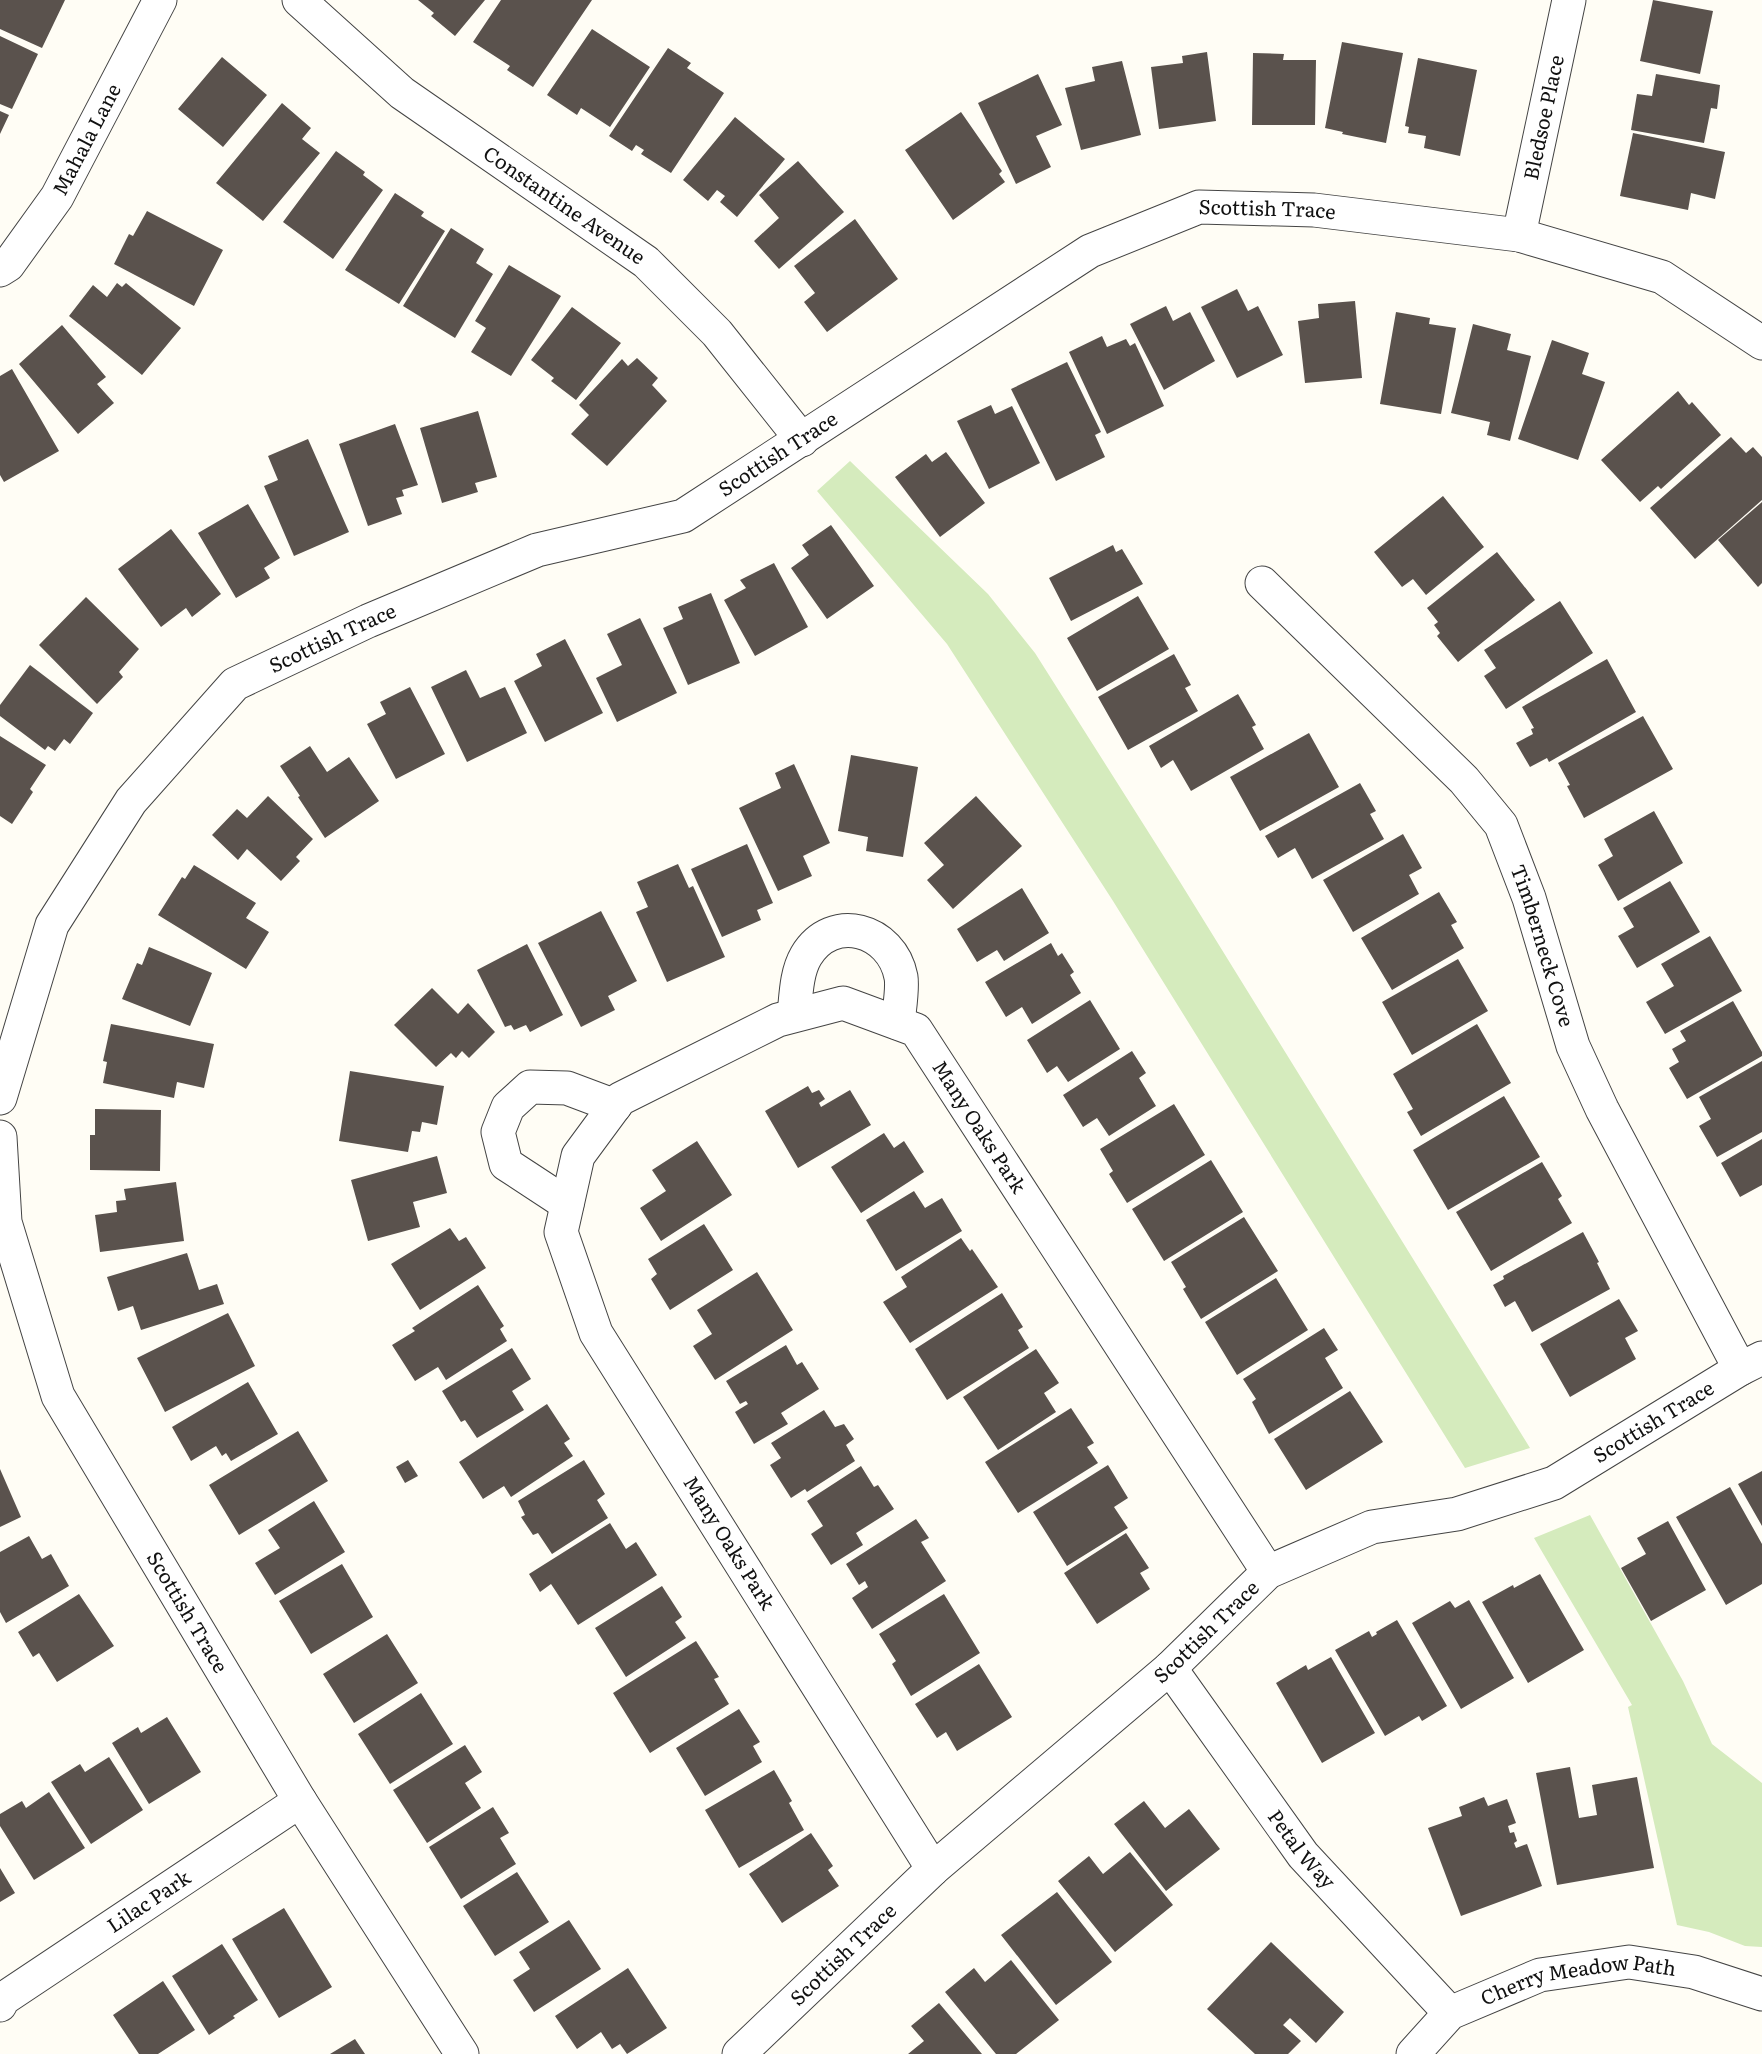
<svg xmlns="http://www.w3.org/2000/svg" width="1762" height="2054" viewBox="0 0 1762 2054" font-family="Literata,serif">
<rect width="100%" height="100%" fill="#fffdf5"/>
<!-- green -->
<path fill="#d5ebbd" d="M850,461L988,594L1035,653L1180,882L1530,1448L1465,1468L1113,901L947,644L817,491Z
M1590,1515L1683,1681L1712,1744L1762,1783V1947L1745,1946L1709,1932L1677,1925L1628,1707L1632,1705L1534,1538Z"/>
<!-- building -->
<path fill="#5a524d" d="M0,0H65L42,48L0,29Z
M418,0H485L455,36L431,16L434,13Z
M501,0H592L533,87L507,70L510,66L473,42Z
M1653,0L1713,11L1700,74L1640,61Z
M592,29L650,67L610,127L581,108L577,115L547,95Z
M0,36L38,54L12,109L0,104Z
M1342,42L1403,53L1386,143L1342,134L1343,132L1325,128Z
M668,48L691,63L687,68L724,93L671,173L641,154L644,150L636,145L632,151L609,136Z
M1207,52L1216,121L1159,129L1151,67L1183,63L1182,56Z
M1253,53L1284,54L1283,60H1316L1315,125H1252Z
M222,57L267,95L223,147L178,109Z
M1418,58L1477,70L1460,156L1424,148L1426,136L1408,133L1409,127L1405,126Z
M1122,61L1141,135L1081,150L1065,88L1095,81L1092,67Z
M1038,74L1062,125L1036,136L1051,167L1016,184L978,103Z
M1656,74L1720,85L1717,109L1711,108L1704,143L1631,130L1637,94L1652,96Z
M282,103L311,128L302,139L320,153L263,221L216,183Z
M0,111L9,115L0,134Z
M961,112L1002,171L999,174L1005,182L953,220L905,150Z
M735,117L785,159L737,217L720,202L725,196L717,190L708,201L683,180Z
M1633,133L1725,152L1715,199L1691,193L1688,210L1620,196Z
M336,151L365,172L363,175L383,190L333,259L283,222Z
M798,161L844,212L779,269L754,241L779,218L759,195Z
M395,193L424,212L421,216L445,231L399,304L345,270Z
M147,211L223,250L194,306L114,264L129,234L133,236Z
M855,219L898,279L827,332L804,302L815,293L794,266Z
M451,228L484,249L476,263L493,274L455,338L403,306Z
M509,265L561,296L511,376L471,352L486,328L475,321Z
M117,283L122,287L126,283L181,328L142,375L69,316L93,285L107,297Z
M1237,289L1248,311L1258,306L1283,355L1237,378L1201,307Z
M1355,301L1362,378L1305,383L1298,321L1319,318L1318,304Z
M1166,306L1173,321L1190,312L1215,361L1164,390L1130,324Z
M572,307L621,343L576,400L551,381L554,378L531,360Z
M1396,312L1430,318L1429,324L1456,328L1441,414L1380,404Z
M1473,324L1511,334L1507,350L1531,356L1510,441L1487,435L1490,422L1451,413Z
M62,325L106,377L97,384L114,403L78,434L19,364Z
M1102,336L1107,347L1126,339L1130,346L1135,343L1164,406L1107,434L1069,352Z
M1552,340L1589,353L1582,374L1605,382L1578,460L1518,439Z
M637,358L658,378L652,385L667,401L607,466L571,434L589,415L579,405L622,359L628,366Z
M1067,362L1101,432L1095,435L1105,457L1056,481L1011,389Z
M12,369L59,451L4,482L0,475V376Z
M1678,391L1689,405L1692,402L1721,435L1661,489L1658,486L1640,502L1601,460Z
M991,405L995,414L1012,406L1040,463L989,489L957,421Z
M478,411L497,477L475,483L478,492L442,503L420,428Z
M395,424L418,485L402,490L404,496L396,498L402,514L368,526L339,444Z
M1731,437L1746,453L1753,447L1762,457V500L1695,559L1650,508Z
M308,439L349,532L294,556L264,486L278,480L268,456Z
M946,452L985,503L940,537L895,477L926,454L932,462Z
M1443,496L1484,547L1426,595L1413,579L1402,587L1374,552Z
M1762,502V583L1758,587L1718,540Z
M248,504L280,558L264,568L270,578L236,598L198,533Z
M831,525L874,586L827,619L791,568L809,555L802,545Z
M171,529L221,594L192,617L186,608L161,627L118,569Z
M1113,545L1116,552L1122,549L1143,584L1071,621L1049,578Z
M1497,552L1535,600L1458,662L1437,636L1440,633L1434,625L1438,622L1427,608Z
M774,563L808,627L755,656L724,600L746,588L740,580Z
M711,593L740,663L688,685L663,628L683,619L678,607Z
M1138,596L1169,649L1097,691L1067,638Z
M86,597L139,649L119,672L123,677L97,704L39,645Z
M1560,601L1593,653L1506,709L1484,676L1496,668L1484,650Z
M640,618L677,693L617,722L596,678L622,665L607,634Z
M565,639L603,713L545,742L514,681L542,666L536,654Z
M1174,654L1191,685L1185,688L1198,711L1128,750L1098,697Z
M1607,659L1636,712L1549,762L1547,758L1530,767L1516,743L1533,734L1531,729L1534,728L1522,707Z
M30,665L93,713L70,744L64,739L55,751L48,746L45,750L0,716V705Z
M466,670L480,698L505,687L527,733L467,762L431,687Z
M410,687L445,754L396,779L367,724L386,714L380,702Z
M1238,694L1256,725L1252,727L1264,749L1191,791L1173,760L1161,768L1149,746Z
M1643,716L1673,769L1584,818L1567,786L1570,785L1558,763Z
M1309,733L1339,787L1260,831L1230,777Z
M0,736L46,765L30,789L33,792L12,824L0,816Z
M310,746L327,772L349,757L379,801L325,838L298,797L300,796L280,766Z
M851,755L918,767L903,857L866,851L868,837L838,831Z
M794,764L830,843L803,856L812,876L778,891L739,808L781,788L775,773Z
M1360,783L1376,811L1370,814L1384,839L1312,879L1295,848L1278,858L1265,836Z
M268,796L313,839L296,857L300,861L281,881L247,849L238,860L212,835L237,809L247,818Z
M976,796L1022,846L953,909L927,880L944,865L924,843Z
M1654,811L1683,863L1618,901L1598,865L1613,856L1604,839Z
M1403,834L1422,868L1409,875L1419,894L1353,932L1323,880Z
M747,844L773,903L757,910L761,920L722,937L691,869Z
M678,864L689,888L693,886L725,957L667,982L636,912L648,907L637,882Z
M194,865L256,903L246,918L269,932L246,969L158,915L182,877L185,879Z
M1670,881L1700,932L1637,968L1618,936L1634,927L1623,908Z
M1022,888L1049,933L1004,961L997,950L977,962L957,929Z
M1439,892L1457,922L1451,925L1464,948L1392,990L1361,938Z
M601,911L637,981L608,996L615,1010L581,1027L538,943Z
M1710,936L1742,991L1665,1034L1646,1002L1674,986L1661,964Z
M1051,943L1058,956L1062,953L1074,972L1070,975L1081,993L1032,1024L1022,1007L1006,1017L985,982Z
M527,944L563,1015L530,1032L526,1025L514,1030L511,1025L505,1027L477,970Z
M149,947L212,973L190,1026L122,999L137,963L142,965Z
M1458,959L1488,1011L1412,1055L1382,1002Z
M432,988L458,1014L468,1003L495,1032L469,1058L462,1051L456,1058L451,1053L436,1067L394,1025Z
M1090,1000L1120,1049L1068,1082L1057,1066L1047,1073L1027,1040Z
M1733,1001L1762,1052V1056L1687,1099L1669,1068L1679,1062L1672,1049L1686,1041L1680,1031Z
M111,1024L214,1044L204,1088L177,1082L174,1098L103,1083L107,1062L103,1061Z
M1477,1024L1511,1083L1421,1136L1407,1112L1413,1109L1393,1074Z
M1132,1051L1146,1073L1139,1078L1156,1106L1109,1136L1097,1118L1083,1127L1063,1095Z
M1762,1061V1132L1717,1157L1699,1126L1711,1119L1699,1097Z
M350,1071L444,1086L437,1125L422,1122L420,1132L412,1131L408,1152L339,1141Z
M808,1086L812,1093L819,1090L825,1099L819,1103L821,1107L850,1090L871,1125L798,1168L765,1111Z
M1504,1096L1540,1157L1448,1210L1413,1150Z
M1174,1104L1205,1155L1127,1203L1109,1174L1113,1171L1100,1149Z
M95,1109L161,1110L160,1171L90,1170V1135H95Z
M884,1133L894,1148L904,1141L924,1172L861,1213L831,1167Z
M1762,1139V1185L1740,1197L1721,1163Z
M697,1141L732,1195L661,1241L640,1208L666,1191L652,1170Z
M437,1156L447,1193L413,1202L420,1227L368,1241L351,1180Z
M1211,1160L1243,1212L1164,1261L1132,1209Z
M1542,1162L1562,1196L1558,1199L1572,1223L1491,1271L1456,1212Z
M176,1182L184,1241L100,1252L95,1215L117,1212L116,1201L126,1200L124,1189Z
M914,1191L925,1208L942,1198L962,1231L896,1271L866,1220Z
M1244,1217L1278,1271L1201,1319L1183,1289L1186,1287L1171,1262Z
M704,1224L733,1270L670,1310L651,1279L657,1274L648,1259Z
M450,1228L459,1241L466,1237L486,1268L420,1310L391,1264Z
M1583,1232L1599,1262L1597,1263L1610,1289L1532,1332L1515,1301L1505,1307L1493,1285L1504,1279L1503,1276Z
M961,1238L970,1251L972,1249L998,1287L910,1343L883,1302L907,1287L901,1277Z
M187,1253L199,1290L217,1284L224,1304L141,1330L133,1306L118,1311L107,1277Z
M757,1272L793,1330L715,1380L693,1346L712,1334L697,1310Z
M1276,1278L1308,1330L1237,1375L1205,1322Z
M478,1285L504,1326L500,1329L507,1341L446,1380L438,1367L415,1381L392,1345L415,1331L412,1328Z
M1002,1293L1023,1327L1018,1330L1029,1348L947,1400L915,1349Z
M1619,1299L1638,1331L1625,1338L1636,1359L1570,1397L1540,1344Z
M228,1313L255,1366L165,1412L137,1358Z
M1324,1328L1338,1350L1325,1358L1343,1388L1269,1434L1252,1402L1256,1399L1243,1379Z
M786,1345L797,1365L802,1362L819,1389L781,1413L788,1424L754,1444L735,1412L748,1404L746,1401L740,1404L726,1381Z
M512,1348L531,1379L512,1391L524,1410L477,1438L465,1420L461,1422L442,1391Z
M1036,1349L1059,1383L1044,1393L1056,1412L998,1450L963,1397Z
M248,1382L278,1434L231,1461L226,1453L222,1456L216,1446L191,1461L172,1427Z
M1350,1391L1383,1442L1306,1490L1274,1439Z
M547,1404L570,1439L564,1443L573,1456L511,1497L504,1486L483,1499L459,1462Z
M1071,1408L1094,1443L1087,1447L1098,1463L1018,1513L985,1462Z
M824,1410L835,1427L844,1424L854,1439L846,1445L855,1461L807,1492L805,1489L791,1498L770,1465L781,1458L771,1443Z
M298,1431L328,1481L239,1535L209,1485Z
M408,1460L418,1476L405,1483L396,1467Z
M584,1460L605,1494L597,1500L608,1518L552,1554L538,1533L533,1535L521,1517L525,1515L518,1501Z
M1108,1465L1128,1498L1114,1507L1128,1528L1067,1566L1033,1512Z
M861,1466L874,1487L878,1485L894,1509L856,1533L863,1545L831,1565L811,1534L823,1526L807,1501Z
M0,1469L21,1517L0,1527Z
M1762,1471V1526L1738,1484Z
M1730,1487L1762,1544V1584L1726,1605L1676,1517Z
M314,1501L345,1552L275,1595L255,1563L280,1548L268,1530Z
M916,1519L929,1538L921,1542L946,1581L872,1629L852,1598L868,1587L865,1581L859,1585L846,1564Z
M1668,1521L1706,1590L1651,1621L1621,1568L1646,1554L1637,1538Z
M610,1523L626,1549L636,1542L657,1575L578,1625L551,1584L540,1592L529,1574Z
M1126,1533L1149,1568L1140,1573L1150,1589L1097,1624L1064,1573Z
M29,1536L42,1559L51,1554L69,1586L6,1623L0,1612V1552Z
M342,1564L373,1617L311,1654L279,1601Z
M1540,1574L1584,1650L1528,1683L1482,1602L1513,1585L1514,1588Z
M662,1586L682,1617L675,1622L686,1638L626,1677L595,1628Z
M79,1594L114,1646L57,1682L39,1653L33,1657L18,1632Z
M944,1594L980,1653L911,1696L892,1664L896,1661L879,1634Z
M1469,1600L1514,1678L1461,1709L1412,1623L1450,1601L1455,1608Z
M1397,1620L1447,1706L1422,1721L1419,1716L1385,1736L1335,1650L1369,1631L1372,1637L1377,1634L1376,1632Z
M387,1634L418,1683L354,1723L323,1674Z
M696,1641L719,1677L714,1679L729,1704L650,1753L613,1693Z
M1331,1657L1375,1733L1322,1763L1276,1683L1306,1665L1308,1670Z
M979,1664L1012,1717L957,1751L946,1732L937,1738L915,1704Z
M421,1693L453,1744L390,1784L358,1734Z
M739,1709L760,1742L753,1746L762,1762L705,1796L676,1748Z
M167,1717L201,1772L149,1804L112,1743L138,1727L141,1733Z
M465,1745L482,1772L465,1783L481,1808L427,1843L393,1790Z
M109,1757L143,1810L91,1844L51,1782L80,1764L85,1772Z
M1570,1767L1579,1818L1597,1815L1592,1785L1637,1777L1654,1868L1557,1885L1536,1773Z
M774,1770L792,1801L789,1803L804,1830L739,1868L705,1810Z
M49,1792L85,1848L34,1880L0,1826V1814L22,1801L26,1808Z
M1484,1797L1488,1806L1507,1799L1516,1823L1508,1826L1510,1833L1514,1832L1517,1841L1514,1843L1516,1848L1527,1844L1542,1886L1461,1916L1428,1828L1462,1816L1459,1807Z
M1144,1801L1165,1828L1189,1809L1220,1849L1166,1891L1114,1824Z
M493,1807L509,1833L500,1838L516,1864L461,1899L429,1847Z
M811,1833L833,1866L828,1870L839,1886L782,1923L749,1874Z
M1130,1852L1173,1905L1115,1952L1058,1881L1089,1856L1103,1874Z
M0,1868L15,1893L0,1902Z
M517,1872L549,1922L495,1956L463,1906Z
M1057,1892L1112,1962L1056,2005L1001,1935Z
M284,1908L332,1987L279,2018L232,1939Z
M569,1920L601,1969L534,2012L513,1980L530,1969L519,1952Z
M1271,1942L1344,2012L1316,2043L1290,2018L1283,2025L1301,2041L1288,2054H1255L1207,2009Z
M222,1944L258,2000L233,2016L235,2018L209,2035L172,1976Z
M1011,1960L1059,2020L1016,2054H996L945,1992L974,1968L985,1982Z
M628,1968L667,2028L627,2054L620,2044L612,2049L601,2032L577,2049L555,2016Z
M163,1981L195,2030L158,2054H139L113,2015Z
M939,2003L982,2054H908L924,2041L911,2026Z
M355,2039L365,2054H330Z"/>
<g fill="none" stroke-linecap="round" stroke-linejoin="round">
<!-- minor casing -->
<g stroke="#444" stroke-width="35">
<g id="minor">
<path id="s1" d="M299,0L402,93L646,262L717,333L802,440"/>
<path id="s2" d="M1519,235L1569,0"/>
<path id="s3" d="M0,270L8,265L57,197L160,0"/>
<path id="s4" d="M1262,583L1464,780L1501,825L1529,898L1573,1046L1602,1109L1740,1369"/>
<path d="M794,1015C796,997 796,973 806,956C832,912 892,929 901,977C903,989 899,1011 898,1023"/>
<path id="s5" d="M0,1098L52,925L131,801L235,684L368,621L537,550L683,516L1090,251L1199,207L1314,210L1519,235L1662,277L1762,343"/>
<path id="s6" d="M0,1137L5,1222L58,1396L300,1801L462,2054"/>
<path d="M567,1204L506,1164L498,1132L508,1107L530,1087L567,1088L615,1106"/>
<path id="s7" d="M1170,1668L1303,1855L1450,2013"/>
<path id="s8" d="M933,1869L596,1333L561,1232L578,1156L620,1099L778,1020L843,1003L916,1030L1268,1572"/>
<path id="s9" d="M0,2005L3,1999L300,1801"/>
<path id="s10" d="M739,2054L933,1869L1170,1668L1268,1572L1372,1527L1457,1514L1554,1483L1740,1369L1762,1358"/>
<path id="s11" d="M1413,2054L1450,2013L1540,1975L1629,1962L1694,1972L1762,1994"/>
</g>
</g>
<!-- minor -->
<use href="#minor" stroke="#fff" stroke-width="33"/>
</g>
<g text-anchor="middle" stroke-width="6" stroke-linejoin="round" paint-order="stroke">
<!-- street labels -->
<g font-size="20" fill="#111" stroke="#fff">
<text dy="7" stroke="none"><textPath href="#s2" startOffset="120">Bledsoe Place</textPath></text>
<text dy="7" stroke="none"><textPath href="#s3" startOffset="158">Mahala Lane</textPath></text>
<text dy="7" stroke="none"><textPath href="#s1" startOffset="336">Constantine Avenue</textPath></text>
<text dy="7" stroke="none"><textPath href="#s5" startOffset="1636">Scottish Trace</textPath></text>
<text dy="7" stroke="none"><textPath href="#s5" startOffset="1078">Scottish Trace</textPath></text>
<text dy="7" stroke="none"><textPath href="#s5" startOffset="592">Scottish Trace</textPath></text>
<text dy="7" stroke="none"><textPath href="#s4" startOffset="468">Timberneck Cove</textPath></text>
<text dy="7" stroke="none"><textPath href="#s8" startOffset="1326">Many Oaks Park</textPath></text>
<text dy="7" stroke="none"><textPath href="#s10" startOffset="1134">Scottish Trace</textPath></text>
<text transform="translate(729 1543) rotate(58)" y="7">Many Oaks Park</text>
<text dy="7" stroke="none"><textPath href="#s6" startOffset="519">Scottish Trace</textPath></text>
<text dy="7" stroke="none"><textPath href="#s10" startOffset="630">Scottish Trace</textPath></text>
<text dy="7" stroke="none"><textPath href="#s7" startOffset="224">Petal Way</textPath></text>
<text dy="7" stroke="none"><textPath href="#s9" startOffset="182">Lilac Park</textPath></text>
<text dy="7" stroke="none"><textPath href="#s10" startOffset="144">Scottish Trace</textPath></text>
<text dy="7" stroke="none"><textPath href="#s11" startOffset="190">Cherry Meadow Path</textPath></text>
</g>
</g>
</svg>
